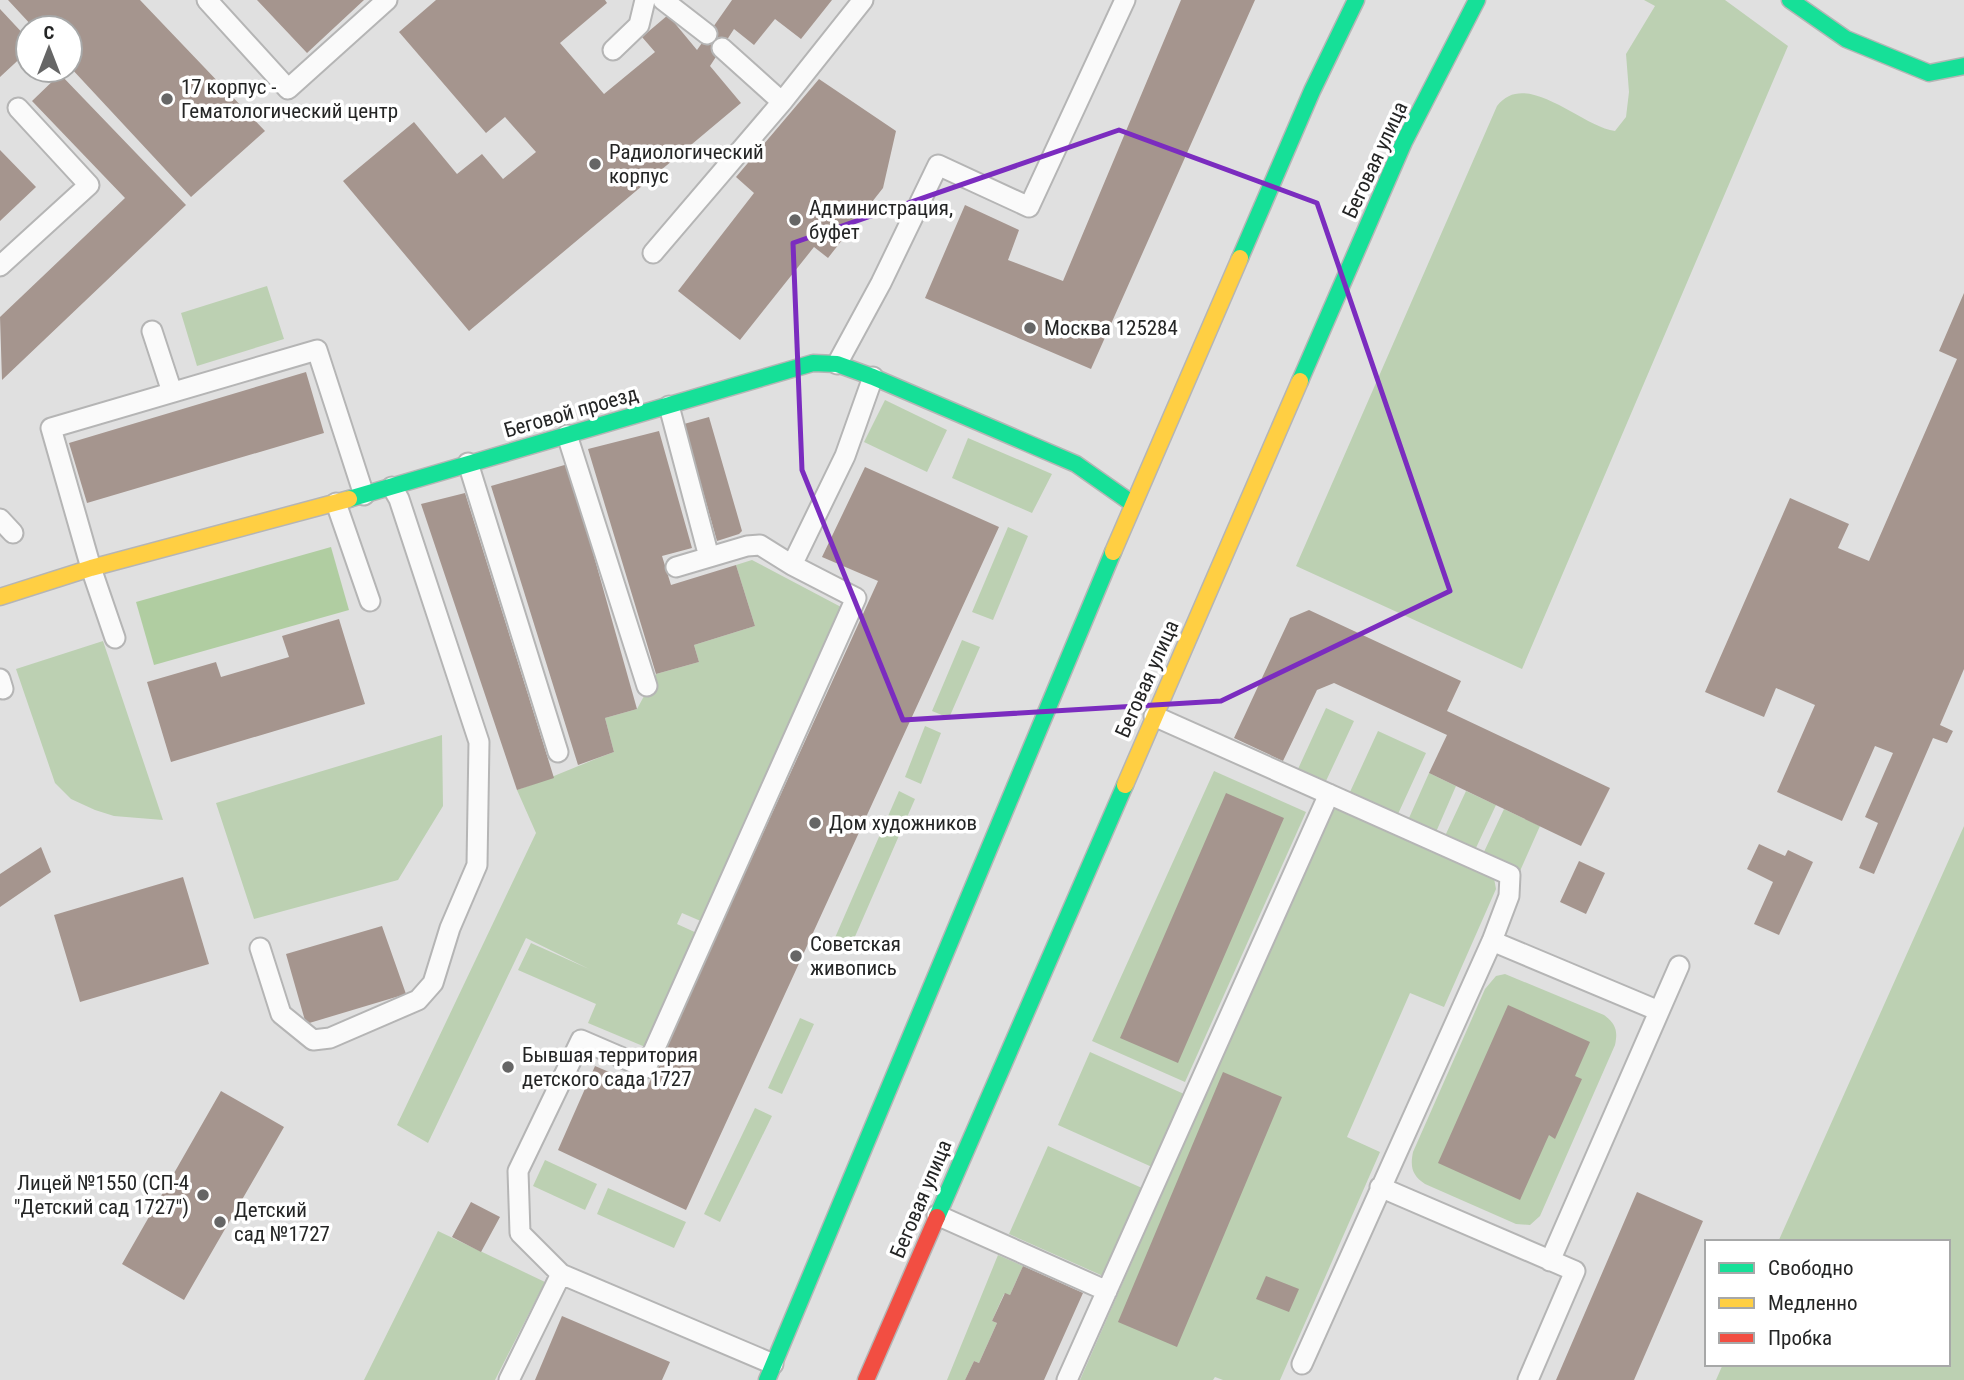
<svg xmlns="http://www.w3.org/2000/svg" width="1964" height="1380" viewBox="0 0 1964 1380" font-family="'Roboto Condensed',sans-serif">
<rect width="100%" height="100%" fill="#e0e0e0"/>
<!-- green -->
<path fill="#bcd0b2" d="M1644,0H1725L1788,46L1522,669L1296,566L1497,106C1526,68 1580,126 1615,131L1626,117L1629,92L1626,54L1655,6Z
M267,286L284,339L197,366L181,313Z
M885,400L947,430L927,472L864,442Z
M968,438L1052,474L1032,513L952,478Z
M1008,527L1028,536L993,620L972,612Z
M752,560L841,607L703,922L682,913L677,924L699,934L650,1049L588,1023L596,1004L518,970L531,943L589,969L526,938L428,1143L397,1125L536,833L517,790C550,779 581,764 614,752L605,718L637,709L656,674L699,662L694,645L755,626L736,565Z
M962,640L980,647L949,718L932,711Z
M103,641L163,820L114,816L95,810L71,799L55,783L16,669Z
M1326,708L1354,721L1326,781L1298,769Z
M925,726L941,733L921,784L905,777Z
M1378,731L1426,753L1398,814L1350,792Z
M442,735L443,806L398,880L254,919L216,803Z
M1214,771L1306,812L1185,1082L1092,1041Z
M1429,773L1456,786L1436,832L1409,818Z
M899,791L915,799L850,948L834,940Z
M1466,791L1496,805L1475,850L1445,836Z
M1338,809L1494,878L1496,889L1444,1007L1410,993L1347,1137L1380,1152L1280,1380H1223L1215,1377L1213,1380H1080L1328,816L1332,810Z
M1504,809L1540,826L1520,871L1483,854Z
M1964,826V1380H1716L1723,1364H1948V1242H1778Z
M1505,974L1604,1015C1616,1024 1618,1031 1615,1045L1540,1216L1530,1225L1516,1224L1425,1184C1412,1175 1410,1167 1413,1152L1485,989L1496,976Z
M800,1018L814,1024L782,1094L768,1088Z
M1090,1052L1184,1094L1152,1167L1058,1125Z
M755,1108L772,1116L720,1222L704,1214Z
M1048,1146L1142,1188L1103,1276L1009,1234Z
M545,1160L597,1184L585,1210L533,1186Z
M608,1188L686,1222L674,1248L597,1214Z
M438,1231L545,1282L495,1380H364Z
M998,1255L1023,1266L1010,1295L1004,1294L992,1321L997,1323L979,1363L974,1361L965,1380H947Z"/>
<!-- forest -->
<path fill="#b0cda1" d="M331,547L349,610L154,665L136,602Z"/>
<!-- building -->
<path fill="#a5958e" d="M8,0H140L265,131L191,197L70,67V28H34Z
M257,0H364L307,53Z
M436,0H605L607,3L560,43L604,94L655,52L642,37L668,15L697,50L732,0H832L801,39L775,19L754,45L734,29L710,66L741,103L469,331L343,181L414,122L457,174L482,154L503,179L536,152L505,117L486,133L399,32Z
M1181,0H1255L1091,369L925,298L965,205L1019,230L1008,260L1063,281Z
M0,9L28,39V51L0,77Z
M60,74L186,205L2,380L0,317L125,198L32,101Z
M819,79L896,131L883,188L828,258L814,247L740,340L678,291L754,193L736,177Z
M0,150L36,187L0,221Z
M1964,293V669L1940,725L1953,731L1947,743L1933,738L1874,874L1859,868L1878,823L1865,817L1893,753L1875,746L1842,821L1777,792L1815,705L1776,688L1764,717L1705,692L1790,498L1849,524L1838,548L1869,561L1957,359L1939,351Z
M306,372L324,433L87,503L69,443Z
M709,417L742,531L739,534L717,541L684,424Z
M659,431L692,548L662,556L671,585L736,565L755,626L694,645L699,662L656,674L588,449Z
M568,464L637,709L605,718L614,752L578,765L491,486Z
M865,467L999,527L686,1210L558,1150L595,1066L647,1088L878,581L822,557Z
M465,493L554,778L517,790L421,504Z
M1309,610L1461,681L1447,711L1610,788L1581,846L1429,773L1447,735L1334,683L1317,690L1283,761L1234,738L1290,618Z
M339,619L365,704L171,762L147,682L216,662L221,677L289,657L282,636Z
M1226,793L1284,818L1178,1063L1120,1038Z
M1759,844L1785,856L1788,850L1813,862L1779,935L1754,924L1773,882L1747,869Z
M41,847L51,872L0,907V874Z
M1579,861L1605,873L1586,914L1560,902Z
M183,877L209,964L80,1002L54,915Z
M382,926L406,994L306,1024L286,954Z
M1508,1005L1590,1042L1575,1076L1582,1079L1555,1139L1549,1135L1520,1200L1438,1163Z
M1223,1072L1282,1097L1177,1347L1118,1322Z
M221,1091L284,1127L184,1300L122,1264Z
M1637,1192L1703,1221L1634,1380H1556Z
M471,1202L500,1217L481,1252L452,1237Z
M1023,1266L1083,1293L1044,1380H965L974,1361L979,1363L997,1323L992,1321L1005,1293L1010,1295Z
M1266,1276L1299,1289L1289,1312L1256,1299Z
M562,1316L670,1362L662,1380H535Z"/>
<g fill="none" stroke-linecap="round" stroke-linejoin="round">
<!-- lane casing -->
<g stroke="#b5b5b5" stroke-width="23">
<path id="lane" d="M207,0L288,89L387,0
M663,0L707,34
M722,48L782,102
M613,50L639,25L645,0
M653,253L782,102L863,0
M0,266L89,185L18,108
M152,331L172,392
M837,364L881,283L938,165L1029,207L1125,0
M669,406L709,557
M567,435L647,686
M468,463L558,752
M336,503L370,601
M0,519L13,533
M676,567L747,546L760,545L792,565
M115,638L91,568L51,428L317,350L364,495
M0,679L3,689
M1154,716L1510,875L1509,896L1492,941L1302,1364
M1492,941L1659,1011
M260,948L281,1014L313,1040L330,1038L418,1000L433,983L450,928L477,865L479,742L399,499L392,487
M1380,1187L1575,1271L1528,1380
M937,1215L1107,1291
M1550,1261L1679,966
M561,1274L520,1233L518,1171L581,1040L646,1068L856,598L792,565L845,456L873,377
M509,1380L561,1274L773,1364
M1067,1380L1329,794"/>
</g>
<!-- fast casing -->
<g stroke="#b5b5b5" stroke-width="19">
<path id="fast" d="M1790,0L1846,39L1929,73L1964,66
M1240,258L1312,91L1356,0
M1300,381L1404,142L1477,0
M349,499L813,363L837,364L873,377L1076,464L1133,504
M937,1217L1125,785
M767,1380L1113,552"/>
</g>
<!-- slow casing -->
<g stroke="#b5b5b5" stroke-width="19">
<path id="slow" d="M1113,552L1240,258
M0,597L91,568L349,499
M1125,785L1300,381"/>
</g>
<!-- jam casing -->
<g stroke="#b5b5b5" stroke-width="19">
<path id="jam" d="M866,1380L937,1217"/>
</g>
<!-- lane -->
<use href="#lane" stroke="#fafafa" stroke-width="19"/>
<!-- fast -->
<use href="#fast" stroke="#16e098" stroke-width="16"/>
<!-- slow -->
<use href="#slow" stroke="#ffcf43" stroke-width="16"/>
<!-- jam -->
<use href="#jam" stroke="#f24e42" stroke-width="16"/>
</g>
<!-- marked area -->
<path fill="none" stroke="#7b2cbf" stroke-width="5" stroke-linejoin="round" d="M1119,130L1317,203L1450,591L1221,701L903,720L802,470L793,243Z"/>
<!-- markers -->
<g fill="#666" stroke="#fff" stroke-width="2.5">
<circle cx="167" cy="99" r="7"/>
<circle cx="595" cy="164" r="7"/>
<circle cx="795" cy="220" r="7"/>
<circle cx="1030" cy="328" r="7"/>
<circle cx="815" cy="823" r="7"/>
<circle cx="796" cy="956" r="7"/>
<circle cx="508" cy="1067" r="7"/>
<circle cx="203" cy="1195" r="7"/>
<circle cx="220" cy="1222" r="7"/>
</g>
<g text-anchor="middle" stroke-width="7" stroke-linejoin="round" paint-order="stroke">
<!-- poi labels -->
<g font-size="21" fill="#242525" stroke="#fff" text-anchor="start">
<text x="181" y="94">17 корпус -<tspan x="181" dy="24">Гематологический центр</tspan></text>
<text x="609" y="159">Радиологический<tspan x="609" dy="24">корпус</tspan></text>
<text x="809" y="215">Администрация,<tspan x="809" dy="24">буфет</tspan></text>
<text x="1044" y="335">Москва 125284</text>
<text x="829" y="830">Дом художников</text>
<text x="810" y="951">Советская<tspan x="810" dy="24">живопись</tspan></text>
<text x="522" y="1062">Бывшая территория<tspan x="522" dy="24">детского сада 1727</tspan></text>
<text x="189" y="1190" text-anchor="end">Лицей №1550 (СП-4<tspan x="189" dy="24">"Детский сад 1727")</tspan></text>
<text x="234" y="1217">Детский<tspan x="234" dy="24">сад №1727</tspan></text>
</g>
<!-- street labels -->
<g font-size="21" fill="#242525" stroke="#fff">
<text transform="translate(1375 160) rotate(-65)" y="7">Беговая улица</text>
<text transform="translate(571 412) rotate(-16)" y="7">Беговой проезд</text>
<text transform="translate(1147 679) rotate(-66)" y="7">Беговая улица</text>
<text transform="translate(921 1199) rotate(-67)" y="7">Беговая улица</text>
</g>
</g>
<!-- legend -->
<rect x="1705" y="1240" width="245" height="126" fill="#ffffff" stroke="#a7a8a8" stroke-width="2"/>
<rect x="1719" y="1263" width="35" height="10" fill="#16e098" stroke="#a7a8a8" stroke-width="2"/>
<text x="1768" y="1275" font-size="21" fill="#242525">Свободно</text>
<rect x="1719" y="1298" width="35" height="10" fill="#ffcf43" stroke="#a7a8a8" stroke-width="2"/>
<text x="1768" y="1310" font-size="21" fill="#242525">Медленно</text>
<rect x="1719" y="1333" width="35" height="10" fill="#f24e42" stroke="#a7a8a8" stroke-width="2"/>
<text x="1768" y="1345" font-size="21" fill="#242525">Пробка</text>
<!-- north arrow -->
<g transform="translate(49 49)"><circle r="33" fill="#ffffff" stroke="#a7a8a8" stroke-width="2"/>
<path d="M0-5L12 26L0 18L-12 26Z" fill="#666666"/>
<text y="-10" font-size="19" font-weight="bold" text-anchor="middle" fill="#242525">С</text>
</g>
</svg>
